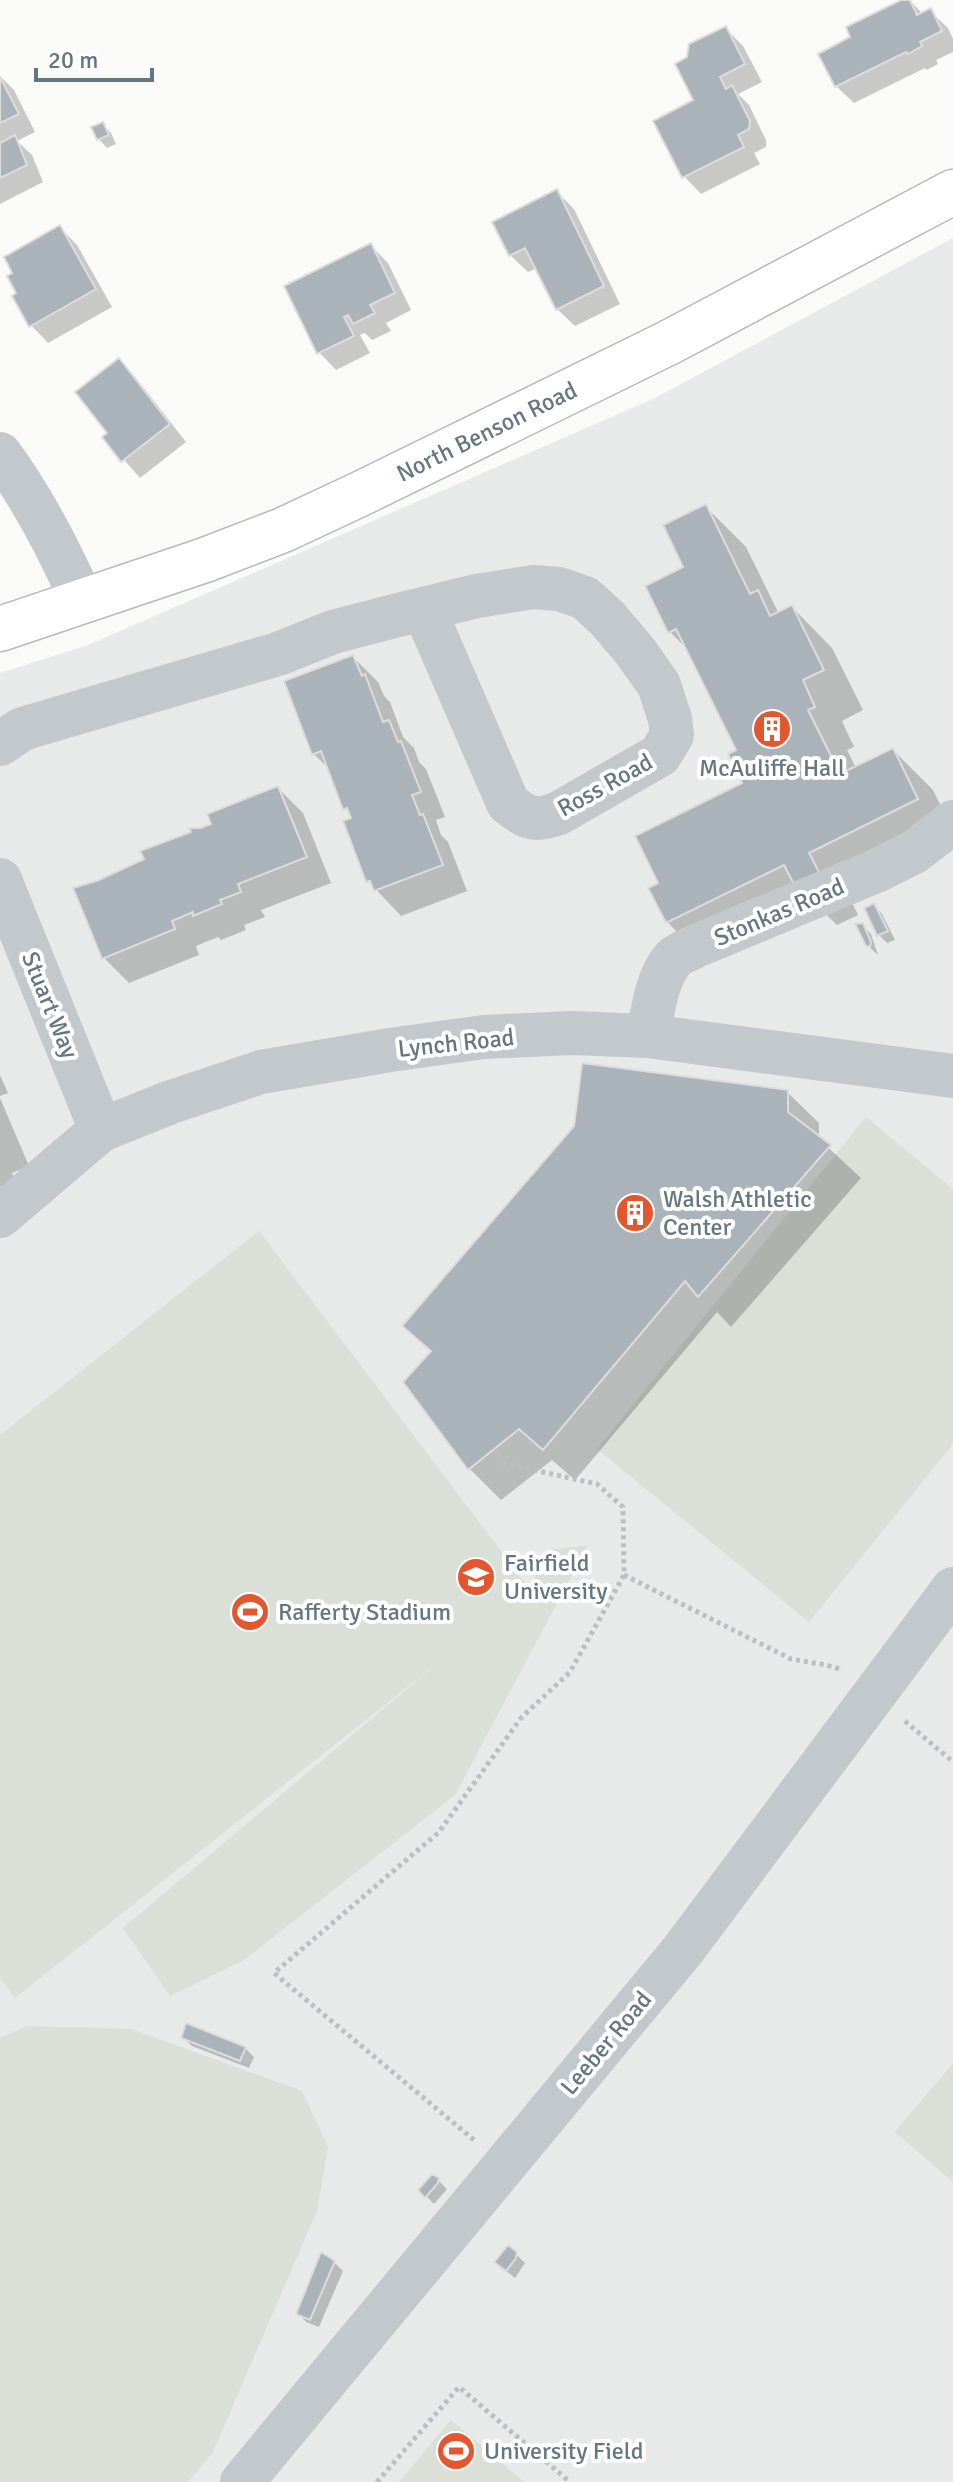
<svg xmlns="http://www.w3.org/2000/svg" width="953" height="2482" viewBox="0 0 953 2482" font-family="Signika,sans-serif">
<rect width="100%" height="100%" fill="#fafaf8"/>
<!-- built -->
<path fill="#e8e9e9" d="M953,238V2482H0V673L88,645L655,398Z"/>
<!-- green -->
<path fill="#dadfd7" d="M866,1117L953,1189V1444L809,1622L597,1449Z
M259,1231L529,1588L550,1550L588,1545L455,1795L244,1960L170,1996L123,1928L439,1662L15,1998L0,1978V1435Z
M27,2026L131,2029L302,2091L328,2147L317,2211L213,2452L188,2482H0V2038Z
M953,2063V2182L895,2132Z
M451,2420L524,2482H399Z"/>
<!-- shadow -->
<path fill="#0003" d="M906,0H909L923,14L930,11L948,28L953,39V52L936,60L938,64L927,70L925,68L854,103L836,86L853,38Z
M725,28L743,46L762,82L738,94L749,105L766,140V147L754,153L760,164L701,194L684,176L696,101L689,58Z
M0,76L14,90L35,132L17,141L32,155L43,182L0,204Z
M102,124L111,133L116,144L107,148L99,139Z
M557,192L574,209L620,304L575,326L557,309L537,268L528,272L510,255Z
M60,228L77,245L112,307L48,343L31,325L19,294Z
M370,245L388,263L411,310L386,323L391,331L372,340L365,333L360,335L370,353L336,370L319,352Z
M118,360L136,378L186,442L140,478L104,437L110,433Z
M705,506L746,547L779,614L792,607L832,648L863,710L842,721L854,747L847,750L856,768L893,750L933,790L953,831L848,894L858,915L837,925L819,908L708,962L667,922L660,884L745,784L738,750L690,652L670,632L686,568Z
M353,657L378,682L384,696L390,702L403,737L414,748L419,762L426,769L445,817L436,820L441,835L448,842L467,891L401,916L368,881L355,819L345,808L330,770L314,754Z
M278,788L303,813L331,883L261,910L265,917L244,925L246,930L221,940L218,937L196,946L199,955L129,983L104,958L100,881Z
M874,905L882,914L895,940L887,943L879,935Z
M862,925L871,934L878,955L867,945Z
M0,1075L8,1093L0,1096Z
M787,1092L819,1123V1139L861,1178L731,1327L717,1312L575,1480L552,1460L501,1500L470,1469L406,1382L432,1353L404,1325Z
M0,1098L29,1166L12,1173L15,1180L0,1187Z
M183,2037L245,2048L254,2057L249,2068L192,2046Z
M438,2180L447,2189L434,2204L426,2196Z
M516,2254L525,2263L515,2278L505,2270Z
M334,2262L343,2271L319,2327L306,2322L298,2313Z"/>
<!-- building -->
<path fill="#aab3b9" stroke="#dcdcda" stroke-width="2" d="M901,0H910L917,15L931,8L942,31L920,42L922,46L908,54L906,52L835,87L818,54L850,37L846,27Z
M726,26L745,64L720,77L726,89L732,85L750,121L749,129L738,135L744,147L682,178L653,121L693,100L675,64L687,57L689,44Z
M0,77L19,114L0,123Z
M103,122L109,135L97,140L91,127Z
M15,135L27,165L0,178V143Z
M557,189L604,286L556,310L525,248L509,256L492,222Z
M60,225L96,289L29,327L12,296L16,293L7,276L12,273L4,257Z
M371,243L395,293L370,305L375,313L353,324L348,315L344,317L354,336L317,354L284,286Z
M119,358L170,424L121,462L102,437L107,433L75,392Z
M706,504L750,594L758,590L770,616L792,605L824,670L803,680L815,707L808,710L840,774L893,748L918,799L809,853L820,874L795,886L784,865L666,923L648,888L658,883L635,836L742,783L728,754L736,750L676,629L668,633L645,586L683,567L663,525Z
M353,655L362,676L365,674L383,722L389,720L398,742L401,741L421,792L412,795L420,815L423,814L443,865L374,891L370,881L366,882L343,821L351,818L347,808L343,810L321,751L312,755L284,681Z
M278,786L307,857L238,884L241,892L220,900L222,904L193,916V912L172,921L175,929L102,959L73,888L99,880L144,859L140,851L191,832L189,828H201L211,824L207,814Z
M874,903L888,931L877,936L864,908Z
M863,923L871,942L870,947L866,946L855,924Z
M582,1063L788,1090V1112L831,1145L698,1297L685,1281L543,1450L519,1429L468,1470L403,1382L431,1351L402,1326L574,1126Z
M186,2023L246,2047L240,2061L181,2038Z
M432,2174L439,2178L438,2183L425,2198L418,2190Z
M508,2245L517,2252L516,2258L506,2271L494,2262Z
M321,2252L335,2261L310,2320L296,2314Z"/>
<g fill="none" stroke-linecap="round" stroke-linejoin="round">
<!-- major casing -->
<g stroke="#b5babe" stroke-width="47">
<g id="major">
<path id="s1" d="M0,629L205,560L283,530L360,494L668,343L953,192"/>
</g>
</g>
<!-- path -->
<path stroke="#bbbfc2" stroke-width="5" stroke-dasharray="4 4" stroke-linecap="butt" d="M624,1575L791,1659L826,1665L843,1670
M905,1721L953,1762
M474,2140L274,1973L439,1832L521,1718L570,1672L624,1575L623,1507L597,1484L502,1463
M377,2482L459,2387L570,2482"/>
<!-- minor -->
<path stroke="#c3c8cc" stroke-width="44" d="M0,454C34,500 59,549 82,601
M0,744L22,729L278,654L333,632L394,616L477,596L533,587L559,589L585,598L607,618L635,651L659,685L670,719L672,735L660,755L559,813C535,822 527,819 508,803L424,609
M0,880L101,1130
M648,1036C653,1011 656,979 673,959C678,953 689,950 696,946L876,871L914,852L953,822
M0,1216L101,1130L171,1102L261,1072L390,1050L484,1037L572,1033L648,1036L953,1076
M242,2482L683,1950L953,1589"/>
<!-- major -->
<use href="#major" stroke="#fff" stroke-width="44"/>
</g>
<!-- icons -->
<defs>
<g id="building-disc" transform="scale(2)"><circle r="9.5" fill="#e4572e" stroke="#fff"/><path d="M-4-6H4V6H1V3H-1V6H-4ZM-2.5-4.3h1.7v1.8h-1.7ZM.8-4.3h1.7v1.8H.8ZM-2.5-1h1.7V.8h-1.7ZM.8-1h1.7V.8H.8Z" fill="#fff"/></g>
<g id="university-disc" transform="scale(2)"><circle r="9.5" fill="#e4572e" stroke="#fff"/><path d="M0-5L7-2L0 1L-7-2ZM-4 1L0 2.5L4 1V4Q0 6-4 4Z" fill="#fff"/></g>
<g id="stadium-disc" transform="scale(2)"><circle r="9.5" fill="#e4572e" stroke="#fff"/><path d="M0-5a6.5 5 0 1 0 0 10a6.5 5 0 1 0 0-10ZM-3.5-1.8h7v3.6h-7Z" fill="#fff"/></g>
</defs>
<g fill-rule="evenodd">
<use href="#building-disc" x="772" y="729"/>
<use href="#building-disc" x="635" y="1213"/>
<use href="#university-disc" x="476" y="1577"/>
<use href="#stadium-disc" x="250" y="1612"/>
<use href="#stadium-disc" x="456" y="2451"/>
</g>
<g text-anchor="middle" stroke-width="8" stroke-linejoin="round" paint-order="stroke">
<!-- street labels -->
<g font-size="24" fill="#657683" stroke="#fff">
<text dy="8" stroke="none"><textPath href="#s1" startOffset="526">North Benson Road</textPath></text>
<text transform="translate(605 785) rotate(-29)" y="8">Ross Road</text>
<text transform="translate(779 912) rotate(-23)" y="8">Stonkas Road</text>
<text transform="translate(50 1005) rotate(68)" y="8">Stuart Way</text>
<text transform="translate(456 1043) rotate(-6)" y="8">Lynch Road</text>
<text transform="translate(606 2043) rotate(-50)" y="8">Leeber Road</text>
</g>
<!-- poi labels -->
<g font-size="24" fill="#657683" stroke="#fff" text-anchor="start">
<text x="772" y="776" text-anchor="middle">McAuliffe Hall</text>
<text x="663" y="1207">Walsh Athletic<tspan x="663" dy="28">Center</tspan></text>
<text x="504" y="1571">Fairfield<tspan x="504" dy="28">University</tspan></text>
<text x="278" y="1620">Rafferty Stadium</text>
<text x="484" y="2459">University Field</text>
</g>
</g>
<!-- scale -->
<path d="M36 68v12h116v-12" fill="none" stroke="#657683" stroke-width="4"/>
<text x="48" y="68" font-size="24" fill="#657683" stroke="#ffffff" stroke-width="6" paint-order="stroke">20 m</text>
</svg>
